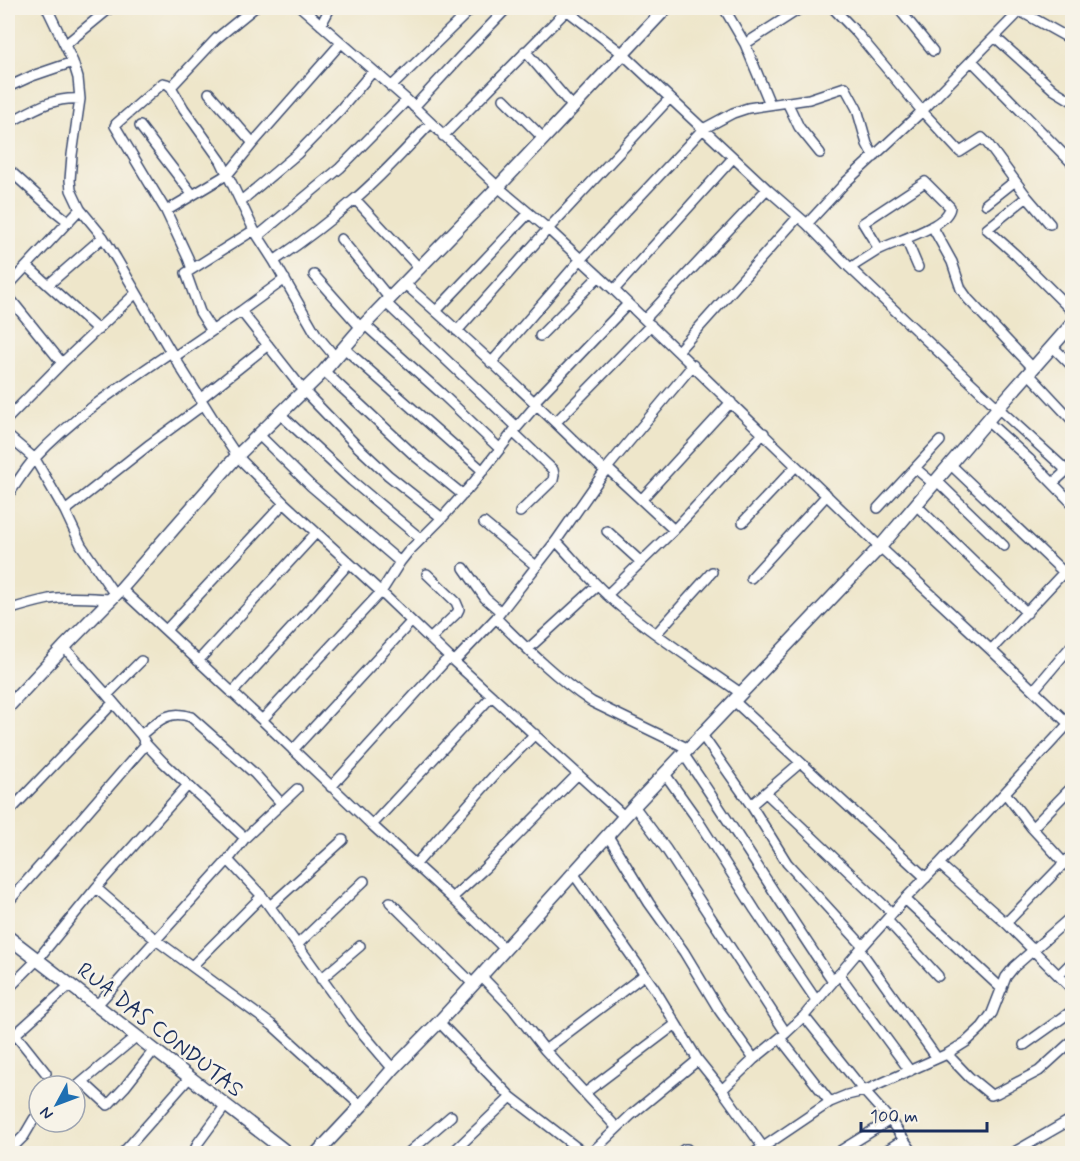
<svg xmlns="http://www.w3.org/2000/svg" width="1080" height="1161" viewBox="0 0 1080 1161" font-family="Mynerve,sans-serif">
<rect width="100%" height="100%" fill="#f7f3e8"/>
<filter id="ink" filterUnits="userSpaceOnUse"><feTurbulence type="fractalNoise" baseFrequency=".0167" numOctaves="2"/><feDisplacementMap in="SourceGraphic" scale="12" xChannelSelector="R" yChannelSelector="G"/><feConvolveMatrix kernelMatrix="1 2 1 2 8 2 1 2 1" color-interpolation-filters="sRGB"/></filter>
<filter id="wash" filterUnits="userSpaceOnUse"><feTurbulence type="fractalNoise" baseFrequency=".008" numOctaves="4" result="noise"/><feDisplacementMap in="SourceGraphic" scale="24" xChannelSelector="R" yChannelSelector="G"/><feGaussianBlur stdDeviation="1.35" result="paint"/><feColorMatrix in="noise" values="0 0 0 0 0 0 0 0 0 0 0 0 0 0 0 0 0 1.4 0 .05"/><feComposite in="paint" operator="in"/></filter>
<g filter="url(#wash)">
<rect width="100%" height="100%" fill="#eee6ca"/>
</g>
<g filter="url(#ink)">
<g fill="none" stroke-linecap="round" stroke-linejoin="round">
<!-- minor casing -->
<g stroke="#3b4a6e" stroke-width="12">
<path id="minor" d="M47,8L73,62L78,78L80,99L72,155L70,180L71,190L80,209L103,237L116,258L171,352L225,438L237,456L284,503L381,592L449,657L625,817
M302,8L407,100L498,187L548,229L614,290L880,547L991,650L1072,727
M564,8L623,54L767,189L807,224L850,268L998,408L1064,468V473L1053,483
M724,8L745,44L770,104
M833,8L856,32L922,111L960,152L982,138L988,144L1027,197L1050,224
M898,8L933,51
M1020,11L1072,40
M321,25L330,8
M995,37L1054,90L1072,101
M745,44L801,8
M65,45L110,8
M525,51L573,107
M972,61L1072,163
M8,87L32,76L73,62
M171,87L216,39L254,8
M391,87L472,8
M209,93L253,143
M504,99L543,138
M787,102L799,127L820,153
M414,107L462,55L507,8
M8,123C32,111 51,97 80,99
M140,126L192,194
M443,136L569,8
M8,169L50,207L69,222
M1027,197L987,229L1016,255L1072,311
M355,199L420,269
M241,201L297,154L340,110L373,71
M986,204L1015,181
M166,211L228,174L253,143L341,43
M807,224L846,182L917,116L1023,8
M932,226L952,262L961,289L968,299L1034,369
M258,236L340,168L407,100
M341,239L390,299
M906,239L918,267
M274,261C302,242 330,221 355,199C382,176 406,149 431,123
M27,266L98,330
M850,268C859,262 869,256 878,250C895,241 948,227 950,207L925,182L863,223L879,249
M192,269L188,258L166,211L115,126L116,124L163,83L167,84L171,87L184,109L221,161L254,230L274,261L316,334L336,358
M314,275L361,328
M405,284C474,344 540,407 605,471
M48,285L103,237
M8,286L80,209
M614,290L733,158
M8,296L62,363
M386,303L517,427
M241,311L304,391L358,447L388,475L442,518
M436,311L529,213
M645,319L767,189
M364,324L441,393L500,449
M212,331L200,312L186,273L254,230
M457,331L548,229L670,98
M540,336L599,276
M1053,347L1072,366
M344,348L483,471
M678,351L798,217
M174,357L241,311L285,279
M491,363L580,260L703,129L733,113L748,108L809,99L845,87L857,109L867,144L874,157
M324,371L414,455L463,495
M1029,374L1072,420
M200,399L268,345
M534,402L628,304
M279,413L352,481L421,539
M8,418L62,363L136,293
M987,421L1029,459L1072,503
M556,422L651,325
M513,432L553,470L554,475L553,480L520,512
M258,434L311,486L400,562
M8,436L35,459L65,511L81,545L115,595
M951,465L1072,580
M607,468L674,530
M915,468L940,441
M937,481L1004,546
M8,495C17,483 25,469 35,458C74,416 124,384 171,352
M642,499L731,402
M916,505L1027,613
M878,508L915,468L934,484
M65,511L150,444L203,405
M743,522L796,466
M484,523L536,566
M607,531L641,562
M556,541C577,563 597,588 621,607C659,639 701,665 742,694
M464,568L485,598L500,611
M427,574L456,602L459,609L457,613L430,639
M751,578L827,495
M121,589L262,720L372,825L452,898L505,949
M607,595L674,530L764,433
M8,610C21,606 35,602 49,599C69,596 90,598 110,599
M496,618C526,648 557,679 592,702L689,749
M166,630L284,503
M656,634L712,572
M64,647L107,695L141,735L146,744L163,762L245,838
M528,649L597,586
M991,650L1065,571
M198,661L316,533
M455,661L496,618L556,541L607,468L693,365
M1034,690L1072,645
M232,693L309,609L349,563
M107,695L141,661
M734,701L926,878
M262,720L381,592L400,562L408,552L442,518L474,482L513,432L537,404
M141,735C157,722 168,709 191,717L255,774L281,803
M702,735L751,805L787,863L863,946
M293,750L411,622
M684,755C735,829 782,906 833,981
M665,774L695,816L755,910L816,1000
M331,787L449,657
M766,793L892,913
M1005,793L1032,828L1065,864
M751,805L800,763
M634,806L666,849L786,1033
M8,813L113,703
M372,825L492,696
M1032,828L1072,787
M608,836L649,903L684,952L719,1010L754,1059
M228,860L262,896L353,1022L393,1069
M939,864L1006,923L1072,989
M415,865L498,771L535,734
M573,873L654,988L698,1060L722,1090L768,1154
M96,888L156,940L272,1025L361,1106
M452,898L484,869L577,775
M905,899L1002,989
M8,902L55,849L146,744
M390,902L474,985
M270,906L343,840
M887,920L938,976
M1006,923L1072,855
M297,945L364,881
M860,950L937,1058
M192,966L262,896
M839,974L910,1071
M1059,975L1072,962
M481,976L512,1008L545,1050L617,1128
M321,979L360,946
M8,989L38,959L96,888L188,785
M97,1005L228,860L245,838L297,789
M804,1016L864,1091L890,1120L914,1154
M439,1022L511,1097L585,1154
M15,1034L46,1073
M780,1038L830,1102
M8,1041L70,985
M1024,1045L1072,1011
M545,1050L644,975
M947,1054L969,1077L991,1095L997,1093L1039,1071L1072,1041
M83,1082L108,1105L125,1087L154,1050
M75,1088L137,1036
M722,1090L754,1059L786,1033L804,1016L863,946L905,899L939,864L1072,720
M585,1093L676,1024
M8,1152L24,1136L34,1119L39,1115
M122,1154L190,1077
M193,1154L198,1143L226,1105
M407,1154L451,1116
M451,1154L511,1097
M590,1154L631,1115L698,1060
M678,1154L685,1149H687L691,1154
M753,1154L830,1102L847,1095L864,1091L947,1054L966,1042L982,1027L992,1013L1006,977L1014,967L1072,916
M835,1154L890,1120
M881,1154L904,1139
M1011,1154L1072,1119"/>
</g>
<!-- tertiary casing -->
<g stroke="#3b4a6e" stroke-width="15">
<path id="tertiary" d="M8,707L64,647L121,589L237,456L324,371L361,328L498,187L666,8
M8,937L289,1154
M316,1154L361,1106L393,1069L439,1022L481,976L634,806L880,547L998,408L1072,324"/>
</g>
<!-- minor -->
<use href="#minor" stroke="#fff" stroke-width="9"/>
<!-- tertiary -->
<use href="#tertiary" stroke="#fff" stroke-width="12"/>
</g>
</g>
<g text-anchor="middle" stroke-width="5" stroke-linejoin="round" paint-order="stroke">
<!-- street labels -->
<g font-size="22" fill="#1b2f5e" stroke="#f7f3e8">
<text transform="translate(161 1029) rotate(38)" y="8">RUA DAS CONDUTAS</text>
</g>
</g>
<!-- margin -->
<rect width="1080" height="1161" fill="none" stroke="#f7f3e8" stroke-width="30"/>
<!-- north arrow -->
<g transform="translate(57 1104) rotate(229)"><circle r="28" fill="#f7f3e8" stroke="#9fa5b1" stroke-width="1.5"/>
<path d="M0-4.5L10 22L0 15L-10 22Z" fill="#1f6fb2"/>
<text y="-9" font-size="16" font-weight="bold" text-anchor="middle" fill="#1b2f5e">N</text>
</g>
<!-- scale -->
<path d="M861 1122v9h126v-9" fill="none" stroke="#1b2f5e" stroke-width="3"/>
<text x="870" y="1122" font-size="18" fill="#1b2f5e" stroke="#f7f3e8" stroke-width="4.5" paint-order="stroke">100 m</text>
</svg>
